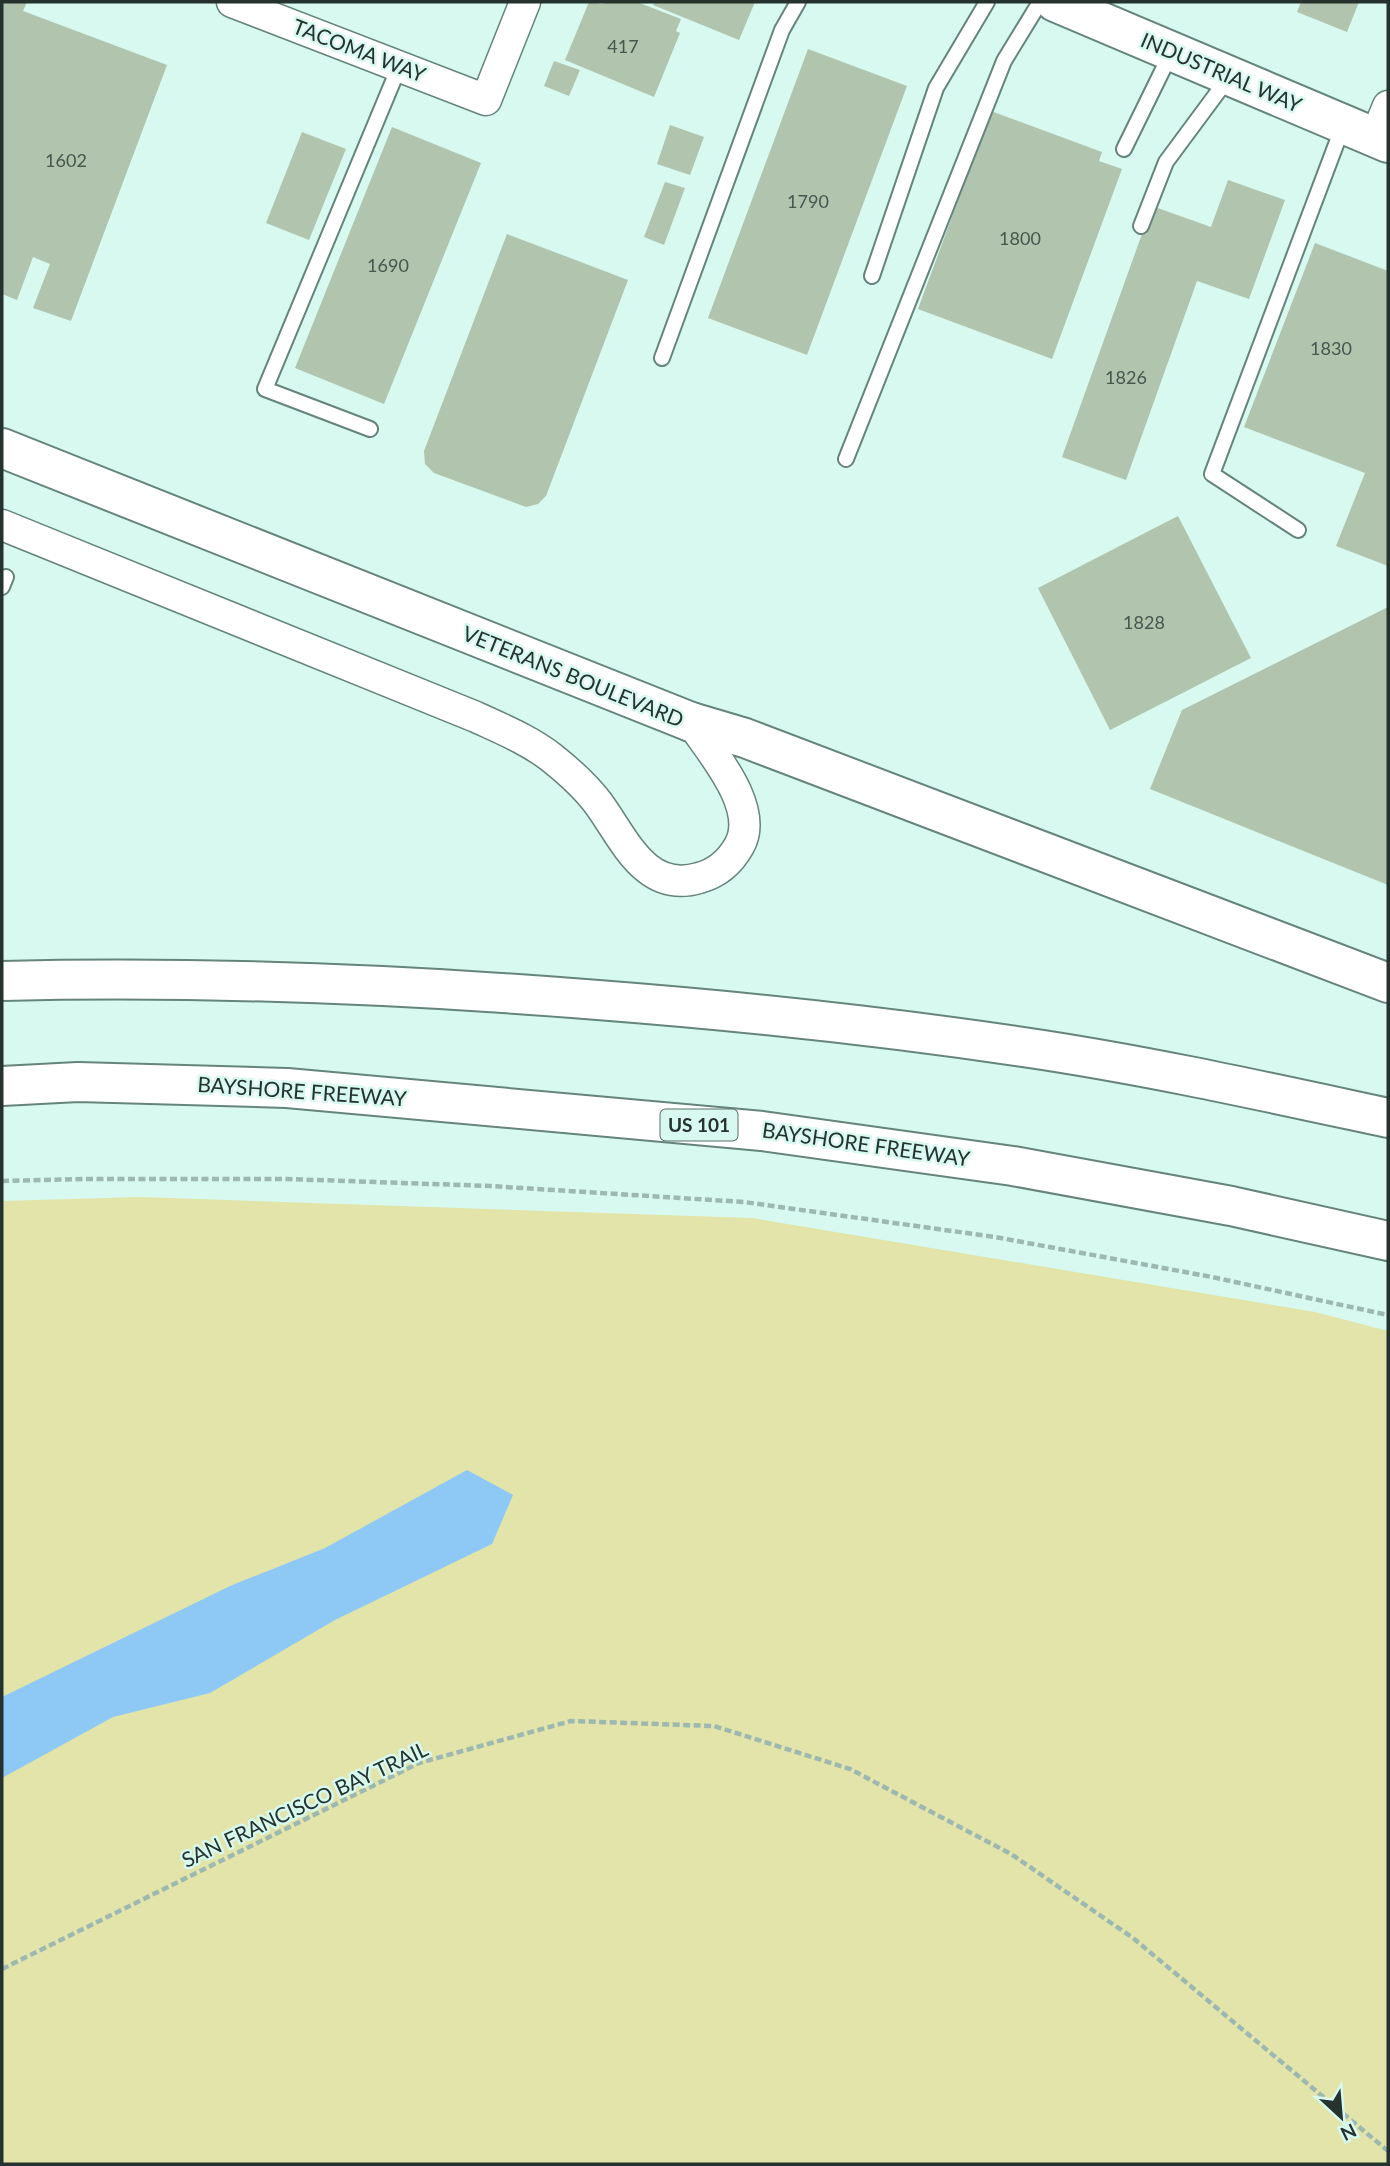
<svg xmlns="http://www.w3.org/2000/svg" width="1390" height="2166" viewBox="0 0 1390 2166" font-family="Lato,sans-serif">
<rect width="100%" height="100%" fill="#d7f9ef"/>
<!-- green -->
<path fill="#e2e4a9" d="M140,1197L752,1218L1315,1312L1388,1331V2164H2V1201Z"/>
<!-- water -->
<path fill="#8ec9f5" d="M467,1470L513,1495L492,1544L335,1620L210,1693L113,1717L2,1778V1697L230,1586L325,1548Z"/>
<!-- building -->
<path fill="#b0c4ae" d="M2,2H27L23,11L167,65L71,321L33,308L50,264L33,257L17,300L2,294Z
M589,2L603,4L604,2H637L681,19L676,31L680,33L654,97L565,60Z
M655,2H755L739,40L653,5Z
M1301,2H1359L1347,32L1297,12Z
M808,49L907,86L807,355L708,318Z
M554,61L580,70L569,96L544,86Z
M991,111L1102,152L1099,161L1122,169L1052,359L918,309Z
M670,125L704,137L690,175L657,164Z
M392,127L481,163L384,404L295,368Z
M302,132L346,149L309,240L266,223Z
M1228,180L1285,200L1249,299L1197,281L1126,480L1062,457L1152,206L1211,227Z
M665,182L685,188L664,245L644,237Z
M507,234L628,280L546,496L538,504L526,507L434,473L425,464L424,451Z
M1315,243L1388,271V566L1336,546L1365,473L1244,427Z
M1178,516L1251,658L1110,730L1038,588Z
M1388,607V885L1150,789L1182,710Z"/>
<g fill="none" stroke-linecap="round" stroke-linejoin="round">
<!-- service casing -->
<g stroke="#65847b" stroke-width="18">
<path id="service" d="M1124,149L1171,53
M1141,226L1166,162L1229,77
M872,276L936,88L987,2
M662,358L782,30L798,2
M370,429L265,389L399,67
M846,459L1004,61L1040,2
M1298,530L1212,474L1343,126
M2,587L6,577"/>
</g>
<!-- minor casing -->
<g stroke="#65847b" stroke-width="33">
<path id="minor" d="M232,2L486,100L525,2
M1375,138L1388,106
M2,525L476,717C502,729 529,740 552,758C567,770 586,787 598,803C624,838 645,894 699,878C718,873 730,862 739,846C761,808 711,752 691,722"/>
</g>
<!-- secondary casing -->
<g stroke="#65847b" stroke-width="42">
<path id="secondary" d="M1055,2L1388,143"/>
</g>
<!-- primary casing -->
<g stroke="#65847b" stroke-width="42">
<path id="primary" d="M2,448L691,722"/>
</g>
<!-- motorway casing -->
<g stroke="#65847b" stroke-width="42">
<path id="motorway" d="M691,722L745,738L1388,983
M2,981C201,976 399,984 598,1000C740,1011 882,1026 1023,1047C1146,1065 1267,1092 1388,1118
M2,1086L78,1082L287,1088L762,1131L1013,1166L1231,1206L1388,1241"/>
</g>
<!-- path -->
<path stroke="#9db8b0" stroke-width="4.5" stroke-dasharray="7 3.5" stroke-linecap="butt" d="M2,1181L83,1179H288L490,1186L744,1202L995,1237L1212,1277L1388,1315
M2,1969L419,1763L571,1721L714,1726L850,1769L1011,1854L1133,1938L1388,2151"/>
<!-- service -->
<use href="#service" stroke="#fff" stroke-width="14"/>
<!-- minor -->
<use href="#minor" stroke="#fff" stroke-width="30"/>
<!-- secondary -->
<use href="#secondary" stroke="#fff" stroke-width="38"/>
<!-- primary -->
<use href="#primary" stroke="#fff" stroke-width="38"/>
<!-- motorway -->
<use href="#motorway" stroke="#fff" stroke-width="38"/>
</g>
<g text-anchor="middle" stroke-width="5" stroke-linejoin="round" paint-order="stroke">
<!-- number labels -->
<g font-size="18" fill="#48564e">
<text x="623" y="53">417</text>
<text x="66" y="167">1602</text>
<text x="808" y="208">1790</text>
<text x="1020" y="245">1800</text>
<text x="388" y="272">1690</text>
<text x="1331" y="355">1830</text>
<text x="1126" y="384">1826</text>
<text x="1144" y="629">1828</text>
</g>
<!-- shield labels -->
<rect fill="#d7f9ef" stroke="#5a6e68" stroke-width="2" x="660.5" y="1109.5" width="77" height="31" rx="5"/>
<g font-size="19" font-weight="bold" fill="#25322e">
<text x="699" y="1132">US 101</text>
</g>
<!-- street labels -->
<g font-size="21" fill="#25322e" stroke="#d7f9ef">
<text transform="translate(359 51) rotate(21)" y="7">TACOMA WAY</text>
<text transform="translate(1221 73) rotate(23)" y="7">INDUSTRIAL WAY</text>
<text transform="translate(573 677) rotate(22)" y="7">VETERANS BOULEVARD</text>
<text transform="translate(302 1092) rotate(4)" y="7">BAYSHORE FREEWAY</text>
<text transform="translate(866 1145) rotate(8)" y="7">BAYSHORE FREEWAY</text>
<text transform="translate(305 1805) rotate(-25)" y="7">SAN FRANCISCO BAY TRAIL</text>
</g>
</g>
<!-- border -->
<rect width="1390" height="2166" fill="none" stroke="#25322e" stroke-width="7"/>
<!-- north arrow -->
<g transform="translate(1341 2117) rotate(154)" stroke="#d7f9ef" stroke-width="5" paint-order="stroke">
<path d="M0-5L12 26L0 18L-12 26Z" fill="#25322e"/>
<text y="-10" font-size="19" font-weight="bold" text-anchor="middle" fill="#25322e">N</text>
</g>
</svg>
